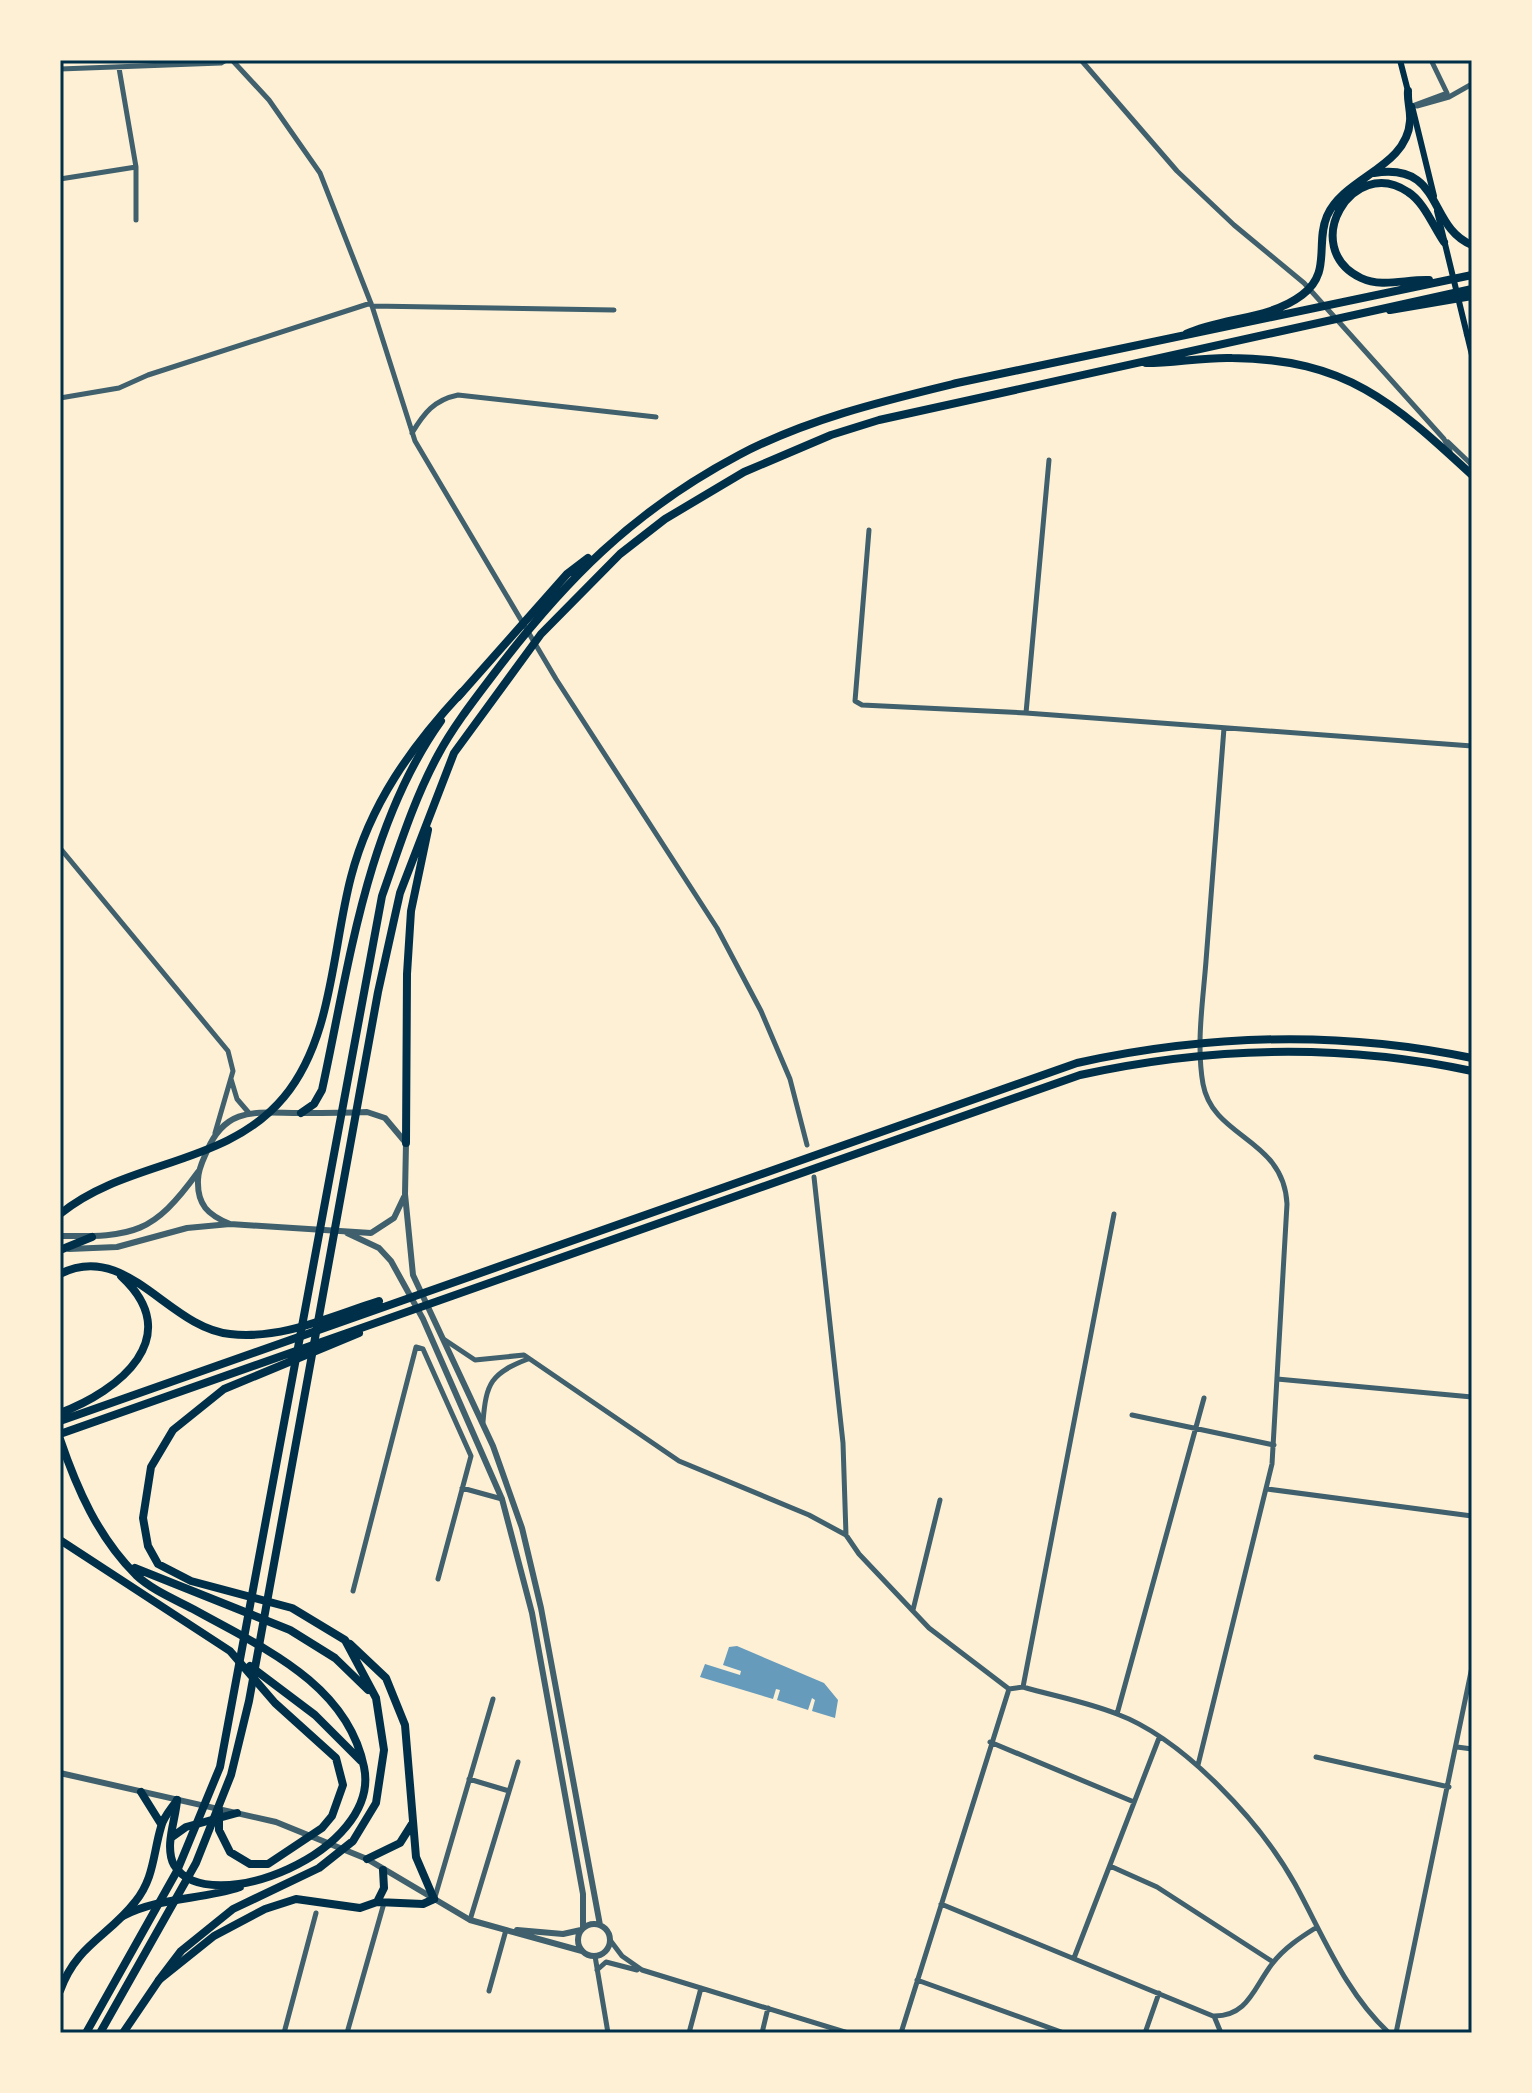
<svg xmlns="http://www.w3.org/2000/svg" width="1532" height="2093" viewBox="0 0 1532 2093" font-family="Poppins,sans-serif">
<rect width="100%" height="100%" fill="#fdf0d5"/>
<!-- water -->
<path fill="#669bbc" d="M737,1646L824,1683L838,1700L835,1718L812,1711L815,1700L812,1698L808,1710L777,1700L780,1690L776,1689L773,1699L700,1677L705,1664L740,1675L741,1671L723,1665L729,1647Z"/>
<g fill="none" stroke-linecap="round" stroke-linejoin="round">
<!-- minor -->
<path stroke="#3f606c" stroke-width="5" d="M232,60L269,100L320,173L372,306L415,441L556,679L717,928L761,1011L790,1079L807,1145
M1081,60L1177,171L1234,225L1304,283L1444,439L1450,451
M119,68L136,167V220
M60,69L221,63L226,60
M1412,106L1447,93L1431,60
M1417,106L1449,97L1472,84
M60,179L136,167
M372,306L614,310
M60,398L119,388L148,375L371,303
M412,433C424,413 434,400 458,395L656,417
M1448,442L1472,465
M869,530L855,701L862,705L1026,713L1472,746
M1026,713L1049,460
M60,848L228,1051L233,1071L215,1133
M231,1079L237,1099L249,1113
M814,1177L843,1443L846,1535
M445,1340L475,1360L524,1355L679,1461L809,1515L846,1535L859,1554L929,1628L1009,1689
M1277,1379L1472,1397
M1132,1415L1274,1445
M483,1422C486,1383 491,1373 528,1359
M462,1488L502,1499
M1267,1489L1472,1516
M353,1591L416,1347L423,1349L471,1456L438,1579
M913,1610L940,1500
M1023,1687L1114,1214
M1009,1689L1023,1687C1054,1696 1087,1702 1117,1714C1184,1739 1261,1823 1295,1884C1324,1937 1345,1992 1389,2033
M1117,1714L1204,1398
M990,1742L1134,1802
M1457,1747L1472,1749
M1316,1757L1449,1787
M1198,1765L1272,1464L1287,1204C1284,1138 1213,1139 1203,1084C1196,1044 1203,1001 1206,961C1212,884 1218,806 1224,728
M469,1779L509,1791
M1110,1866L1157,1887L1273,1962
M435,1897L493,1699
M941,1904L1213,2016C1248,2017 1254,1987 1272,1964C1284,1948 1301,1937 1317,1927
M470,1920L518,1762
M610,1940L622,1956L642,1970L848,2033
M595,1956L608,2033
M1074,1958L1159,1738
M597,1970L606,1962L637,1970
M917,1980L1064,2033
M489,1991L506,1930
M1214,2016L1221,2033
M284,2033L316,1913
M347,2033L384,1903
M689,2033L701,1988
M762,2033L768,2008
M901,2033L1009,1689
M1145,2033L1159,1993
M1396,2033L1472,1667"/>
<!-- tertiary -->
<path stroke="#3f606c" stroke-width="6" d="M230,1224C208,1215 197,1205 198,1180C198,1169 203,1160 207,1151C226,1105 258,1113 300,1113C322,1113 345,1113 367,1112L385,1118L406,1143L405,1194L413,1275L493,1446L522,1528L541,1608L600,1925
M347,1233L379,1248L391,1261L423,1319L502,1499L532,1613L583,1894V1927
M60,1236C134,1237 153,1234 198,1172
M69,1249L117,1247L187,1228L230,1224L371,1233L394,1218L404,1197
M60,1773L276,1822L367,1859L470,1920L582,1951
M578 1940a16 16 0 1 1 32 0a16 16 0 1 1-32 0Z
M517,1930L563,1934L581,1930"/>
<!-- secondary -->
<path stroke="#003049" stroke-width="6" d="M1400,60L1409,95
M1412,106L1434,196
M1437,211L1472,355"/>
<!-- trunk -->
<path stroke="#003049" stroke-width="8" d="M1374,173C1444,162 1427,227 1472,245
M1429,280C1406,279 1382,288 1361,278C1298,248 1352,154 1408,192C1424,202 1433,226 1444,242
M1390,310L1472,296
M1186,334C1223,317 1269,320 1302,295C1332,273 1315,244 1327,216C1344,177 1407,168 1410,121C1411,111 1407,101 1408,91
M1468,334L1472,339
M1146,363C1175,363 1203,357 1232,358C1346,359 1393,402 1472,475
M458,697L567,574L588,558
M301,1113L314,1104L322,1090C349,966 366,826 441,721
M406,1143L407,974L411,911L428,830
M141,1792L161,1824
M377,1902L384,1888L383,1870
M60,1991C76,1945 109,1936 135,1902C154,1879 153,1854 161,1827C163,1817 172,1808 177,1800
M86,2033L177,1871L220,1767L382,896C399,848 414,799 438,755C453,727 474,700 493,675C564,581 633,511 739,455C807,419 883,401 957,383L1472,275
M100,2033L196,1863L231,1775L249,1701L378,992L400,893L454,753L541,634L620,554L665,519L744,472L831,435L879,420L1472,289
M123,2033L159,1980L214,1936L265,1909L296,1899L360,1908L377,1902L423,1904L434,1899"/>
<!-- motorway -->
<path stroke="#003049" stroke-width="8" d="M60,1214C127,1159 226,1167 284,1097C333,1038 332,949 351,877C370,804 411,747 462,692
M60,1250L92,1237
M60,1274C127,1240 168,1328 230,1334C282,1340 331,1316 379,1301
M60,1413C119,1391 187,1337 121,1276
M60,1421L1077,1063C1209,1034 1339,1030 1472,1058
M60,1434L1080,1075C1212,1046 1340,1043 1472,1071
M60,1439C77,1489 98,1537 136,1575C152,1590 174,1599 193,1609C261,1647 347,1683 364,1767C382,1852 208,1921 174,1865C164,1846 176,1819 177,1800
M60,1540L230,1651L275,1703L336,1758L343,1785L332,1816L322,1828L268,1864H250L230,1852L219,1830V1810
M135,1568L290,1630L335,1658L368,1690
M350,1644L386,1678L405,1725L416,1857L434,1899
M250,1666L315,1715L361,1761
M172,1837L186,1827L237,1813
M367,1859L400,1843L412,1824
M123,1916C158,1897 202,1900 240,1887
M159,1980L181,1951L233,1909L319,1868L353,1841L376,1803L384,1750L376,1698L345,1640L292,1608L191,1581L158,1564L148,1546L143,1518L151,1467L173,1430L224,1389L359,1333"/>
</g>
<!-- border -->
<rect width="1532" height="2093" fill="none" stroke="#fdf0d5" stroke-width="124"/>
<rect x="62" y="62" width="1408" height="1969" fill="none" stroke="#003049" stroke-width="3"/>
</svg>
